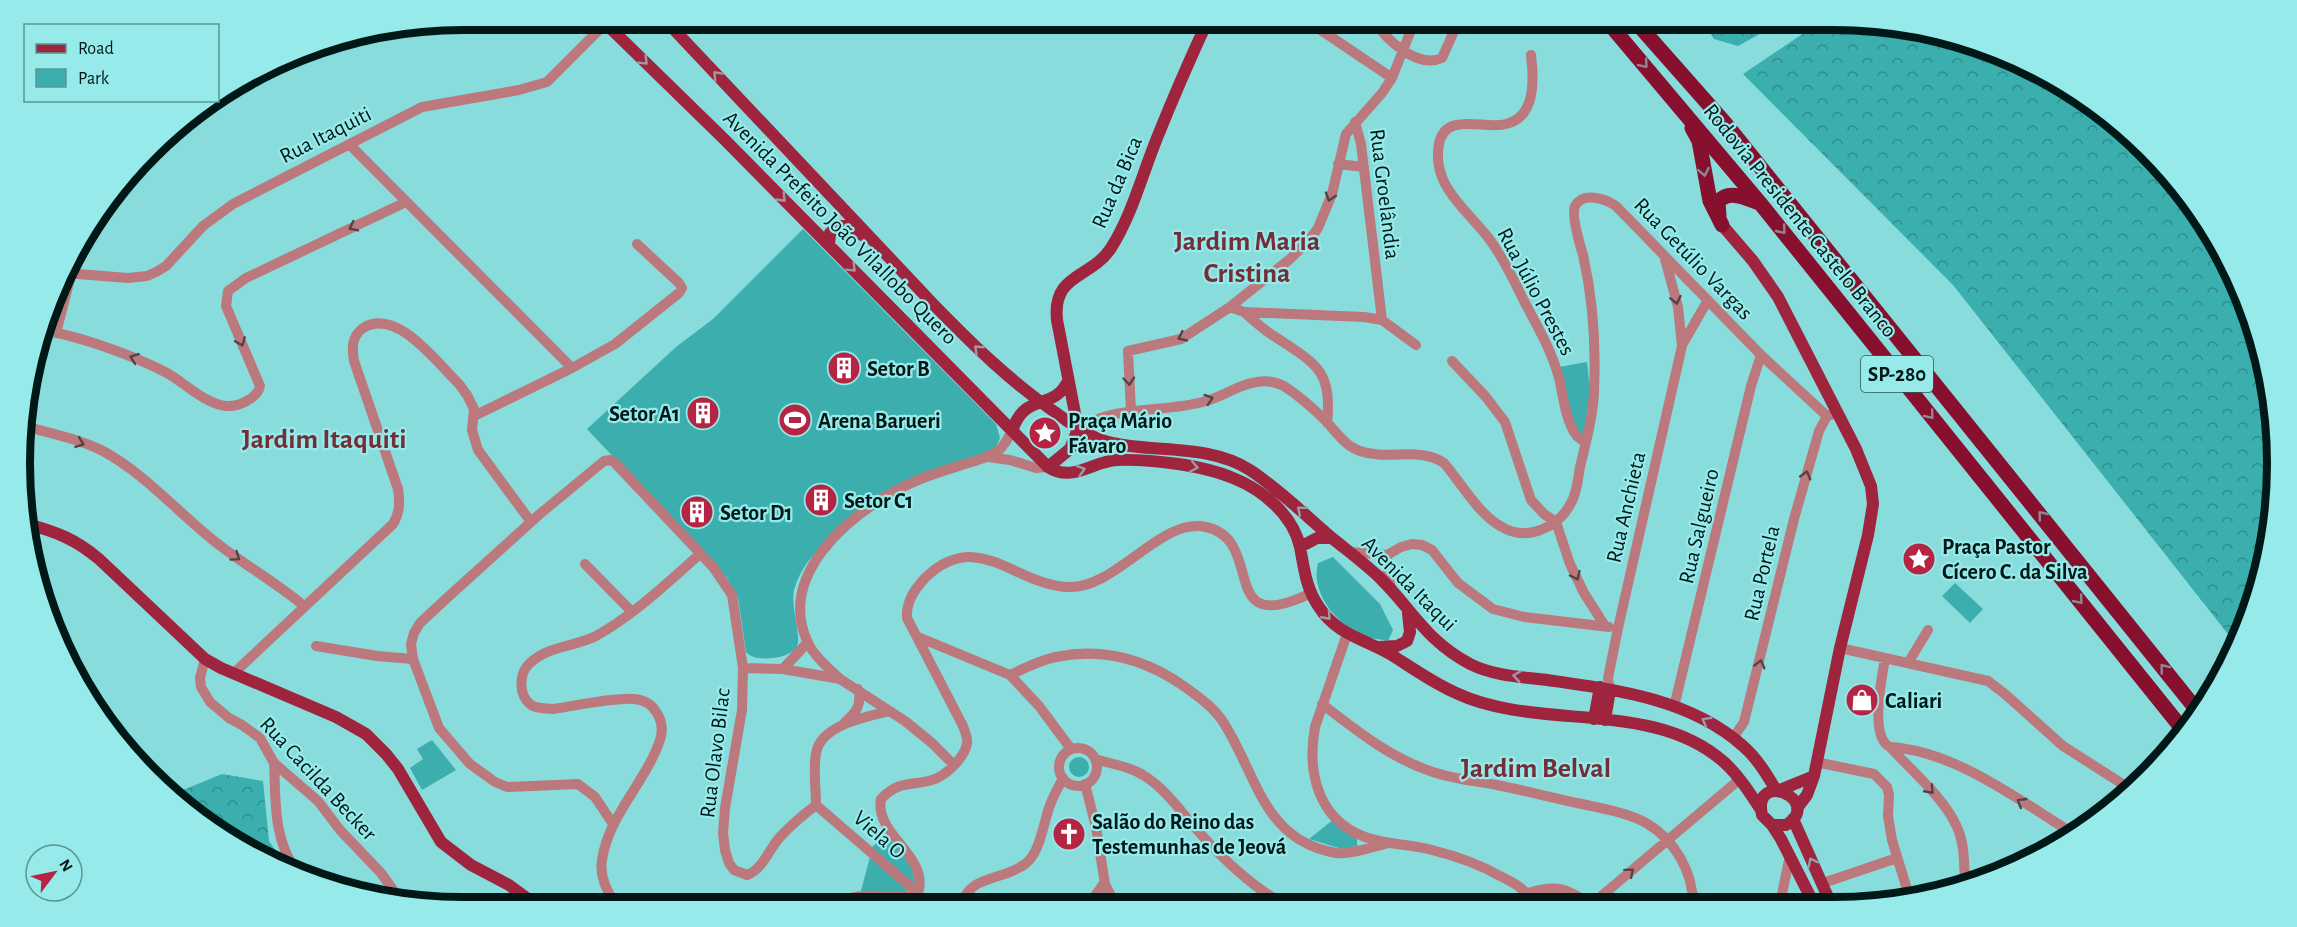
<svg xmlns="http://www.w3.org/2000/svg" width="2297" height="927" viewBox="0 0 2297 927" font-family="'Alegreya Sans',sans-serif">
<defs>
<pattern id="forest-crowns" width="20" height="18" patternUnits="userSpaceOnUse" patternTransform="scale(1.5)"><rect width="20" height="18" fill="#3bafae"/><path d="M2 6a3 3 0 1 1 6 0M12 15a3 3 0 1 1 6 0" fill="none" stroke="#2f8d8d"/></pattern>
</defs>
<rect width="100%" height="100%" fill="#89dcdc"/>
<!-- green -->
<path fill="#3caeae" d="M803,229L996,424L1000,438L995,449C972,457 948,465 926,474C911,480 897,493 883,502C849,526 807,546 794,590C790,606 803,640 796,648C788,659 754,663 746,652L738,598L727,578L587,429L676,347L713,319Z
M1587,362L1590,390L1584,435H1580L1575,429L1559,367Z
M1333,557L1380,604L1393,630L1388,641C1380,639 1371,639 1364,636C1337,625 1310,593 1318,563Z
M1955,583L1983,609L1970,623L1942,596Z
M432,740L456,770L422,790L410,768L423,759L417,749Z
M1069 767a10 10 0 1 1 20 0a10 10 0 1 1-20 0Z
M1334,819L1357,838V846L1342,849L1309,839Z
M886,835L911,866L915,881L913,884L871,848Z
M870,857L907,888L908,893L861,891Z"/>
<!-- forest -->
<path fill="url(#forest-crowns)" d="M1671,20H1785L1738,46L1714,39L1704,23Z
M1823,20L1976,43L2055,79L2126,129L2186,193L2232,267L2262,348L2277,434L2274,521L2254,606L2235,643L1953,285L1743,74Z
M222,774L263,781L269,841L286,865L193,816L171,795Z"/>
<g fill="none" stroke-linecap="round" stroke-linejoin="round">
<!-- minor -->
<path stroke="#bb787d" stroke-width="10" d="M1306,20L1392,78
M1374,20C1385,39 1417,69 1442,58L1459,20
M1531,55C1534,79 1536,117 1506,124C1484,130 1445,111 1439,144C1431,187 1468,210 1490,240C1504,259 1515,282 1525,303C1538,327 1552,352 1559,378C1563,394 1564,411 1571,426C1574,434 1578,439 1586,442
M1355,122L1361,144L1382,320
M350,145L572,368
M1338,164L1364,167
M65,273L128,278L147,276L156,272L166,266L203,226L233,204L422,107L519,90L547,82L606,23
M1230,307L1244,312L1364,317L1382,320L1416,345
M1244,312C1255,322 1265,331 1277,338C1316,364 1333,371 1327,423
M41,330C77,335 135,356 167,373C185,383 205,404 227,406C238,407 258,398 260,386L226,306L228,291L246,278L406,202
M56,333L71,275
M1682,345L1708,300
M1452,361L1486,397L1505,422L1531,500L1544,514L1556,522L1570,564L1584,593L1605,626
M1131,411L1128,351L1181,339L1230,307L1290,259L1310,239L1318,228L1332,194L1346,134L1382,93L1392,78L1415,20
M474,416L572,368L615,344L679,293L682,288L679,283L637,244
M24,426C50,433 79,439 103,451C147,475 179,514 218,544C246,566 277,583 304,606
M1078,429C1118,403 1163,414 1206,401C1224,396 1239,384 1257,382C1267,380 1276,382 1284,386C1299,396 1313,408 1326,421C1336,432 1345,446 1360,451C1388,461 1418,446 1444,463C1462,484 1478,514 1502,527C1527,542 1559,527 1571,503C1577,493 1578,479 1580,467C1586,442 1593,417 1594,391C1596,347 1593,299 1583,255C1580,245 1571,215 1575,206C1583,191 1606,199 1616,206L1761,355L1827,416L1838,413
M988,457L1010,460L1036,468L1048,467
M1350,552L1387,555L1401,547L1412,544L1422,545L1432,550L1458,583L1493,609L1524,617L1609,627
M1387,555L1388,576L1392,590
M585,564L632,612
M1347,634L1315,727C1307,771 1317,819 1365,837C1386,845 1410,844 1432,850C1456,856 1479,864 1500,876C1515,883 1527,890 1534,905
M918,637L1010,675L1039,706L1071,749
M316,646L377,656L413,659
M1840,648L1988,681L2005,694L2063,746L2132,790
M1885,658C1882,678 1869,737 1890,747C1911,770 1943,797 1956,825C1965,842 1964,865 1965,884
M205,659L200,678L201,687L210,702L229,718L242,725L260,738L274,763L318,801L340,830L381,873L398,897
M1908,663L1928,630
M743,668L783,669L840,679L905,721L932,743L954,765
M783,669L808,642
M235,672L393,524C400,512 400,503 398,489L354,361C352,349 351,337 363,328C397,307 437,363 459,384L467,395L474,409L472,430L478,450L531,522
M1010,675C1025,668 1040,660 1056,657C1104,647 1147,660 1185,687C1200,698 1215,708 1225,725C1257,776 1264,841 1336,853C1352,855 1373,846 1389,843
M840,679C828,668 814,656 807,641C778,574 848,516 901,488C921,477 943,471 965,464C977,460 989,458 999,450C1005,445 1008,438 1012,431
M1610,690L1608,678L1618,628L1682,346L1678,307L1665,259
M1322,704C1356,730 1389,757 1430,771C1452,779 1475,781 1497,785C1526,791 1554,798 1582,804C1604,809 1629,813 1648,824C1675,841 1693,872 1693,904
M1674,707L1751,386L1761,355
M845,722C857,712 862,704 858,689
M1733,738L1744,722L1794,519L1819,431L1827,416
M1890,747C1955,751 2017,799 2071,832
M1059 767a19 19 0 1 1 38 0a19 19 0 1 1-38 0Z
M1095,759C1111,764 1129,766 1143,775C1165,788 1181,812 1198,831C1224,860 1251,886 1285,905
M1816,762L1874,774L1887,787L1889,795L1888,816L1892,840L1910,899
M274,763C276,803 273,837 296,871
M1085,784L1096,827L1105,884L1116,906
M816,805L918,893L925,906
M613,824L595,797L578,784L507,787L495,782L470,764L439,728L413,659L411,644L414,633L420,623L448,597L541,513L604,461L610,460L614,462L713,567L732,595L743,668L742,710L725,808L723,833L725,850L729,863L734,870L747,875C763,869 769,849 780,837C791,825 803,815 816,805C816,788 813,770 816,753C821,725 865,717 890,711
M1823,883L1897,858
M1528,893C1556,884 1566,888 1590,904
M1592,904L1740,779
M1780,904L1790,855
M961,906C969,874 1003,881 1025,864C1040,853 1043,825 1049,808C1052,798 1058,788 1063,778
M1088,906L1104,883
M617,907C608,892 599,878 602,860C609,814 646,782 660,740C666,722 655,701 635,699C613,697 576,706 553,709C546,708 537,709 531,705C518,695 519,674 529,664C547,646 574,647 596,636C635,614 667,583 700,554
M834,907C855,889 885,898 910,897L918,893C930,856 874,835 881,799C899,780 911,786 932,780C946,776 964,758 967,744C968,738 965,732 963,726L907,618C906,602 914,590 925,578C978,527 1014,585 1068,587C1117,589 1160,517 1206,527C1267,540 1215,640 1311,593"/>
<!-- major -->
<path stroke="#9f243d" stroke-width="12" d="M602,20L725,140L1048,467C1072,483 1093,461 1117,460C1150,459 1203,465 1233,478C1263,490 1293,515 1300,547C1304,568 1306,589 1319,607C1336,634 1364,639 1390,654C1411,667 1433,683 1456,693C1539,732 1653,698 1725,763C1739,776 1750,793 1761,810
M665,20L934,305C973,345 1012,383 1059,415C1075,427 1092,439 1112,443C1158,453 1209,444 1250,470C1280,490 1305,515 1332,538C1348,551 1364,563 1379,577C1412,609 1425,640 1470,664C1496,677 1526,677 1554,681C1619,690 1692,700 1743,746C1757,758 1767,775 1776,790
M1722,225L1753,261L1778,297L1856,449L1871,486L1873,504L1868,535L1840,648L1814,776L1807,795L1797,808
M829,245L830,233L839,226H848L862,235
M1078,429L1057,320C1052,273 1091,279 1111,248C1132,215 1142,175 1157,138C1173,98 1190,59 1208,20
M1012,431C1025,391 1053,412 1068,381
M1048,467L1070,449L1078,429
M27,524C57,532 75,539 99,559L205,659L221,668L336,717L366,734L386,754L398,769L441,842L471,865L509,885L539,907
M1300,547L1317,538H1332
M1379,647L1397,646L1407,641L1410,632L1408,613
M1594,719L1600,687
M1605,720L1610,690
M1780,790L1814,776
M1793,819L1831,904
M1772,825H1786C1825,801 1752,768 1762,815L1772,825L1781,839L1814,904"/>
<!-- highway -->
<path stroke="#86102d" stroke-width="15" d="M1606,20L1760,203L2184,731
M1634,20L1725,123L2200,714
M1692,128L1699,141L1710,201L1722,225
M1719,216L1718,202C1729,189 1746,198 1759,203"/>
</g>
<!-- one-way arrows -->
<defs><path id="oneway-chevron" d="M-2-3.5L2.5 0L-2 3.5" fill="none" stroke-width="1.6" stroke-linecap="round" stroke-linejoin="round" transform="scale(1.5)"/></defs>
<g stroke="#9a9ba4">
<use href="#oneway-chevron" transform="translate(644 61) rotate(45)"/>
<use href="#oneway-chevron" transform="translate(717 75) rotate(-133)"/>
<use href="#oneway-chevron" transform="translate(782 198) rotate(46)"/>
<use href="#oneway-chevron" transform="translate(852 268) rotate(45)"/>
<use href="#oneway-chevron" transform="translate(978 349) rotate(-137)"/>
<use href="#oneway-chevron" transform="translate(1194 467) rotate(12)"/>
<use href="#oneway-chevron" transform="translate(1081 470) rotate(-16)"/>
<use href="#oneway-chevron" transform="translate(1301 510) rotate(-140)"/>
<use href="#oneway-chevron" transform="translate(1327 616) rotate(48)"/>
<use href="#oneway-chevron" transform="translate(1517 676) rotate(-172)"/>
<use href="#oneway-chevron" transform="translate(1706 721) rotate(-151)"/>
<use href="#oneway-chevron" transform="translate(1812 862) rotate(-117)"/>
</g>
<g stroke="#8f8894">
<use href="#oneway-chevron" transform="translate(1644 64) rotate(50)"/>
<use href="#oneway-chevron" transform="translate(1704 172) rotate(79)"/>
<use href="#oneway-chevron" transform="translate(1782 230) rotate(51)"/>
<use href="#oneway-chevron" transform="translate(1930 415) rotate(51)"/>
<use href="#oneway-chevron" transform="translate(2042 515) rotate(-129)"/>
<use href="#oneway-chevron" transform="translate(2079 600) rotate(51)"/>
<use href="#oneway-chevron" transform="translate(2164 668) rotate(-128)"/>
</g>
<g stroke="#544345">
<use href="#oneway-chevron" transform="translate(1330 197) rotate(108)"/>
<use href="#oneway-chevron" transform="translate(353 227) rotate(154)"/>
<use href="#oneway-chevron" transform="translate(1676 300) rotate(78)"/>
<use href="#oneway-chevron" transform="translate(1182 337) rotate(155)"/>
<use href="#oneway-chevron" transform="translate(241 342) rotate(67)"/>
<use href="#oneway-chevron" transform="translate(134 358) rotate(-160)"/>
<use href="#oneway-chevron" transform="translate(1129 381) rotate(85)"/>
<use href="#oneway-chevron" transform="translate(1209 399) rotate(-18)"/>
<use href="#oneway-chevron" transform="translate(80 443) rotate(20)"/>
<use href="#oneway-chevron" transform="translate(1806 475) rotate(-74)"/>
<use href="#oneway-chevron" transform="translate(236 557) rotate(35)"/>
<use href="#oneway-chevron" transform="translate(1576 576) rotate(65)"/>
<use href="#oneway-chevron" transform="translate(1760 664) rotate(-76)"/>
<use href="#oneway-chevron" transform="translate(1930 790) rotate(48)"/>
<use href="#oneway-chevron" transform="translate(2021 802) rotate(-149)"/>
<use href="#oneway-chevron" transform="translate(1630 872) rotate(-40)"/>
</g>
<!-- icons -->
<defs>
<g id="building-disc" transform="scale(1.725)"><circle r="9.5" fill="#b62444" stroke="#96eae9"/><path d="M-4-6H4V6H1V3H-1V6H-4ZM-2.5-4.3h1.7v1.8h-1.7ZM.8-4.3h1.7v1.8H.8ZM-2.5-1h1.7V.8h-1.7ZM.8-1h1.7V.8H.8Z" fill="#fff"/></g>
<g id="stadium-disc" transform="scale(1.725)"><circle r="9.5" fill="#b62444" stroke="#96eae9"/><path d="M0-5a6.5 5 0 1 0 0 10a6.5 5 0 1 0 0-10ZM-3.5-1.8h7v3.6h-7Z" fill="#fff"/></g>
<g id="sight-disc" transform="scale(1.725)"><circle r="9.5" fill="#b62444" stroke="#96eae9"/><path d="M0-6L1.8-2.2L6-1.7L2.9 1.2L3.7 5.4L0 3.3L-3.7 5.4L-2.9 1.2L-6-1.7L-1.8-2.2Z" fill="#fff"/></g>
<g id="shop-disc" transform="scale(1.725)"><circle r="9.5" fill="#b62444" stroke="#96eae9"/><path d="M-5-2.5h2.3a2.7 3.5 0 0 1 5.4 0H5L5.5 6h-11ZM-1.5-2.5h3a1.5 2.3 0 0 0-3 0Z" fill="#fff"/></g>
<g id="church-disc" transform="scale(1.725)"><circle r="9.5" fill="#b62444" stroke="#96eae9"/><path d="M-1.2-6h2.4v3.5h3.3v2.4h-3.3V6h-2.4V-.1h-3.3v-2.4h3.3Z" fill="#fff"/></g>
</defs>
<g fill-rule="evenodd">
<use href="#building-disc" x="844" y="368"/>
<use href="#building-disc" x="703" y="413"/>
<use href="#stadium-disc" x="795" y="420"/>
<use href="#sight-disc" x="1045" y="433"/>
<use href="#building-disc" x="821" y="500"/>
<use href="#building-disc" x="697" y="512"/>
<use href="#sight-disc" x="1919" y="559"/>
<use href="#shop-disc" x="1862" y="700"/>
<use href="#church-disc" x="1069" y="834"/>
</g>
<g text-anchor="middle" stroke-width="4.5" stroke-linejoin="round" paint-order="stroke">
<!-- shield labels -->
<rect fill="#96eae9" stroke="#2d5757" stroke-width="1.5" x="1861" y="356" width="72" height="36" rx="4.5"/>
<g font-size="21" font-weight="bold" fill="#001818">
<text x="1897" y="381">SP-280</text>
</g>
<!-- street labels -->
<g font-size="22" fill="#001818" stroke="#96eae9">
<text transform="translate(325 134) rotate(-27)" y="8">Rua Itaquiti</text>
<text transform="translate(1116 182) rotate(-67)" y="8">Rua da Bica</text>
<text transform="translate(1386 194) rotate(83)" y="8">Rua Groelândia</text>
<text transform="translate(1801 220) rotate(51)" y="8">Rodovia Presidente Castelo Branco</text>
<text transform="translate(841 227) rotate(45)" y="8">Avenida Prefeito João Vilallobo Quero</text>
<text transform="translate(1694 258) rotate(46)" y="8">Rua Getúlio Vargas</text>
<text transform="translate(1537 291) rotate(62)" y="8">Rua Júlio Prestes</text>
<text transform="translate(1625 507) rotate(-77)" y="8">Rua Anchieta</text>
<text transform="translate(1698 526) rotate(-77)" y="8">Rua Salgueiro</text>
<text transform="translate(1761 573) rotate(-77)" y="8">Rua Portela</text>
<text transform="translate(1410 583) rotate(45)" y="8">Avenida Itaqui</text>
<text transform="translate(714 753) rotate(-83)" y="8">Rua Olavo Bilac</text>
<text transform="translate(319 778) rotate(47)" y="8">Rua Cacilda Becker</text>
<text transform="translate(880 834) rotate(41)" y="8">Viela O</text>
</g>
<!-- poi labels -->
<g font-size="22" font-weight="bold" fill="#001818" stroke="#96eae9" text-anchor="start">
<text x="867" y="376">Setor B</text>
<text x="680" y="421" text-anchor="end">Setor A1</text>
<text x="818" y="428">Arena Barueri</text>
<text x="1068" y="428">Praça Mário<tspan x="1068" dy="25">Fávaro</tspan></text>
<text x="844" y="508">Setor C1</text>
<text x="720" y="520">Setor D1</text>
<text x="1942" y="554">Praça Pastor<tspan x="1942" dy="25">Cícero C. da Silva</tspan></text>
<text x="1885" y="708">Caliari</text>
<text x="1092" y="829">Salão do Reino das<tspan x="1092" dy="25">Testemunhas de Jeová</tspan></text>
</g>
<!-- district labels -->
<g font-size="28" font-weight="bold" fill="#752e37" stroke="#96eae9">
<text x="1247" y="250">Jardim Maria<tspan x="1247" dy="32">Cristina</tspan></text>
<text x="324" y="448">Jardim Itaquiti</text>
<text x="1536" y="777">Jardim Belval</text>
</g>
</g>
<!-- crop -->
<path d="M0 0H2297V927H0ZM463 30H1834A433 433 0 0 1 2267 463V464A433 433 0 0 1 1834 897H463A433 433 0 0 1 30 464V463A433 433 0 0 1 463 30Z" fill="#96eae9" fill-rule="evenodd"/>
<path fill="none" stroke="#001818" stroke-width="8" d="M463 30H1834A433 433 0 0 1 2267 463V464A433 433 0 0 1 1834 897H463A433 433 0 0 1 30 464V463A433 433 0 0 1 463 30Z"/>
<!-- legend -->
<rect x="24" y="24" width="195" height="78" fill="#96eae9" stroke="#5a9695" stroke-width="1.5"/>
<rect x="36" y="44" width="30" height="9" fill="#9f243d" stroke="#5a9695" stroke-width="1.5"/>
<text x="78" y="54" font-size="18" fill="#001818">Road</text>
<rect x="36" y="69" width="30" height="18" fill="#3caeae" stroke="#5a9695" stroke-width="1.5"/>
<text x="78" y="84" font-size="18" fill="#001818">Park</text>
<!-- north arrow -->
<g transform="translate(54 873) rotate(58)"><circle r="28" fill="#96eae9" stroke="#5a9695" stroke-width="1.5"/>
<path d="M0-4.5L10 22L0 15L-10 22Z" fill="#b62444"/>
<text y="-9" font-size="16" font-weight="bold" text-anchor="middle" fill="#001818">N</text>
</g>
</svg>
